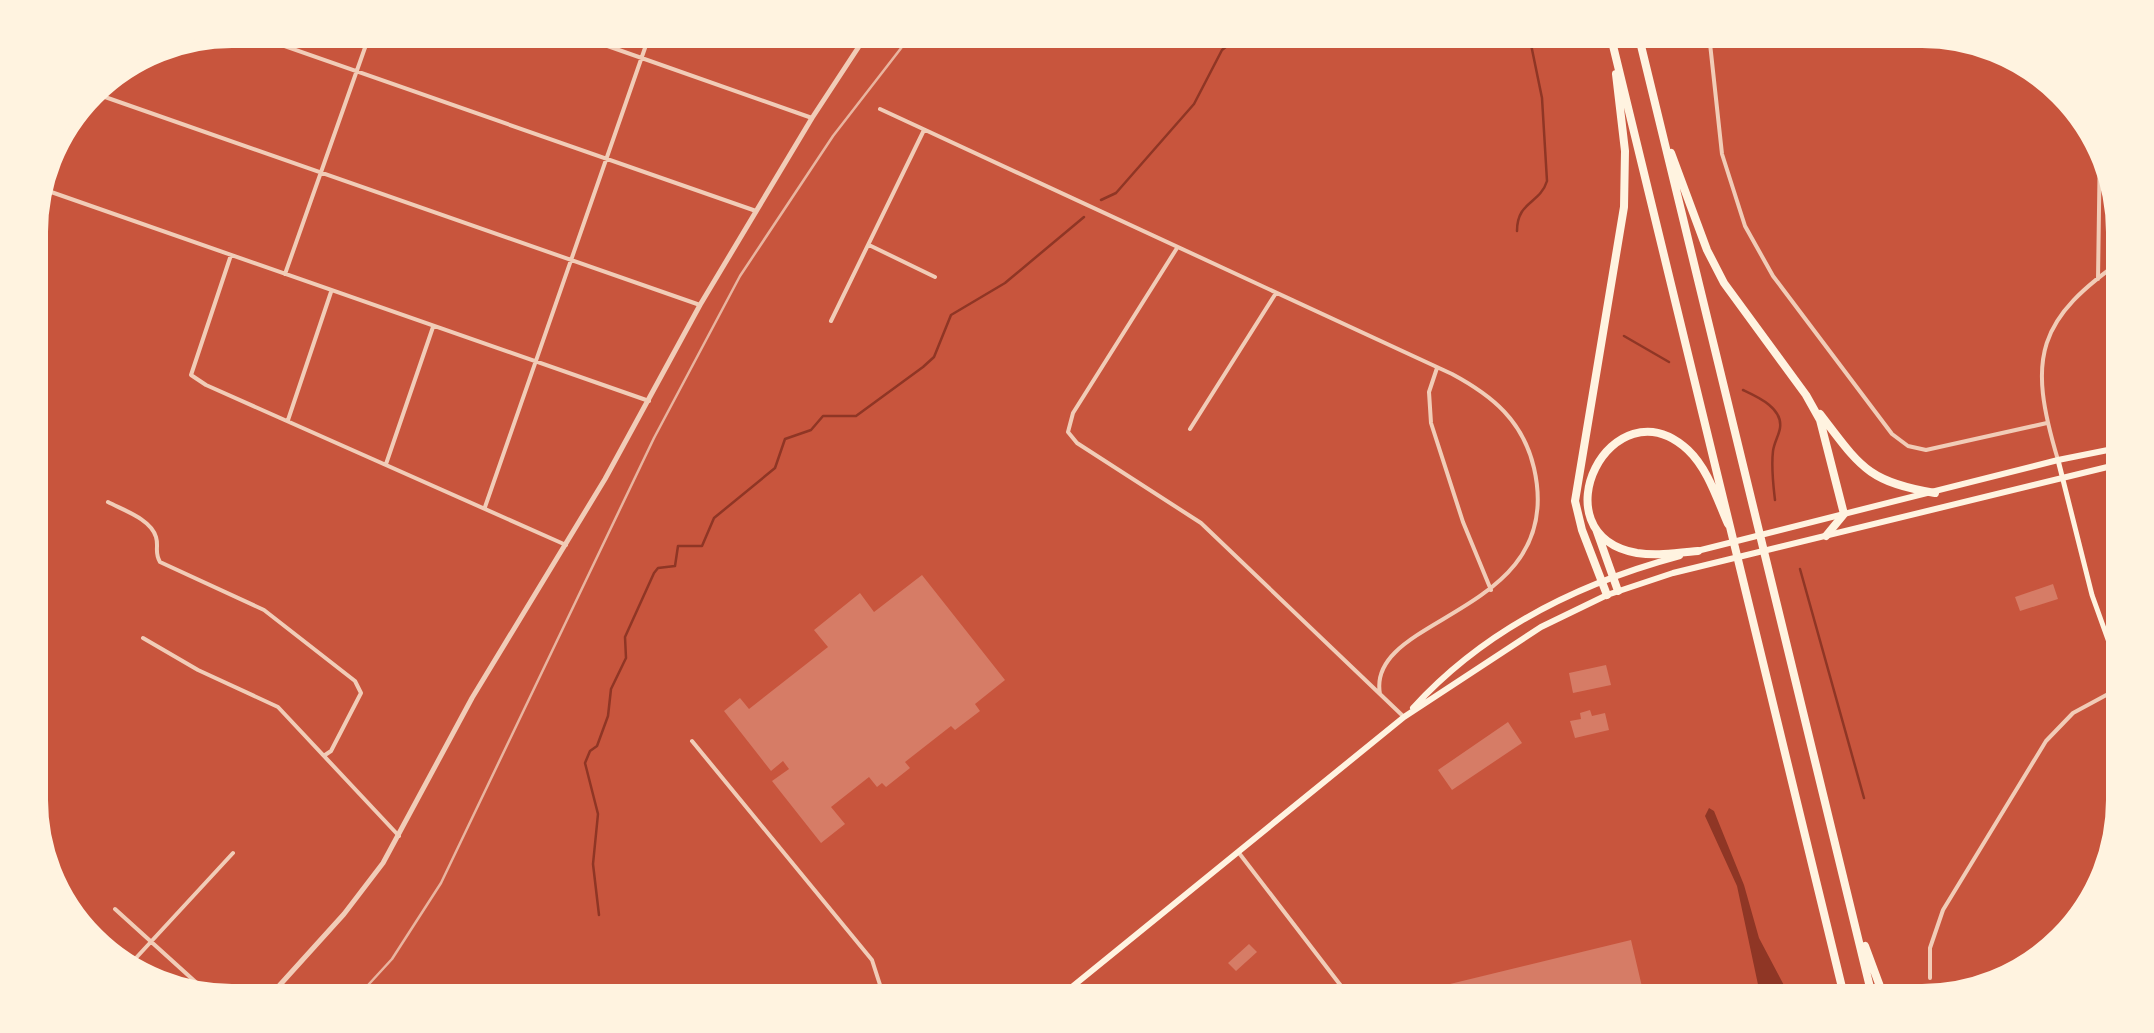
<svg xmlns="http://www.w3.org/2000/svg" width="2154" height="1033" viewBox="0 0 2154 1033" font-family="'PT Sans',sans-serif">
<rect width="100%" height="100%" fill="#c8553d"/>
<!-- water -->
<path fill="#8f3625" d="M1709,808L1714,811L1744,885L1759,938L1796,1008H1763L1737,886L1705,816Z"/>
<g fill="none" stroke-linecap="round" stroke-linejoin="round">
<!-- stream -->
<path stroke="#8f3625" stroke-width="2.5" d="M1101,200L1116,193L1194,104L1222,50L1253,25
M1517,231C1517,201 1540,204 1547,181L1542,98L1527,25
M1624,336L1669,362
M1743,390C1758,397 1783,408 1780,428C1779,435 1774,443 1773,451C1771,468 1773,483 1775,500
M1800,569L1864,798
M599,915L593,864L598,814L585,763L590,751L597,746L608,716L611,689L626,658L625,637L654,573L658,568L675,566L678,546H702L714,518L775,468L785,439L811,430L823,416H856L923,367L934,357L951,315L1005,283L1084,217"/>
</g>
<!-- building -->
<path fill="#d67c66" d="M922,575L1005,680L975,704L980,711L955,730L951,726L905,762L910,768L886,787L882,783L877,787L869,777L831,807L845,824L821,843L772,781L789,769L783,761L771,771L724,711L740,698L749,709L828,647L814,630L860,593L874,612Z
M2053,584L2058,599L2020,611L2015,597Z
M1606,665L1611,685L1573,693L1569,673Z
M1590,710L1592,716L1605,713L1609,730L1575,738L1570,721L1581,719L1580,713Z
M1508,722L1522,743L1452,790L1438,770Z
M1631,940L1647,1008H1456L1450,984Z
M1249,944L1257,952L1236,971L1228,963Z
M978,987L987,1002L976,1008H943Z"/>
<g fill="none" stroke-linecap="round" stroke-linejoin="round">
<!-- minor -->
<path stroke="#f1ccb7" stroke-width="4" d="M548,25L812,118
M847,25L866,33
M1708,25L1722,154L1745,226L1773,276L1892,434L1908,446L1926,450L2047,423
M227,26L756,211
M85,90L700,305
M880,109L1452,374C1493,396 1523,421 1534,468C1568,616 1365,614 1380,694
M34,186L649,401
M869,245L935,277
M1177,248L1073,413L1068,432L1077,443L1201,523L1404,717
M231,255L191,375L206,385L566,545
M285,274L373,25
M2098,279L2100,141
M831,321L924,130
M1437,368L1429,392L1431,423L1463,522L1491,590
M288,420L331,292
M1190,429L1276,293
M2058,460C2027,357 2036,319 2127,257
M386,464L433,327
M108,502C123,510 151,519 156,537C159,547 154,552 160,562L264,610L355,681L361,693L331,751L325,755
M485,507L653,25
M143,638L198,670L278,707L399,836
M27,687C44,713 50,737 27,761
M692,741L872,960L882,991L883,1008
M1239,853L1358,1008
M115,909L221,1005
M123,972L233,853
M1930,978V948L1943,910L2046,741L2073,713L2123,686"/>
<!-- tertiary -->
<path stroke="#f1ccb7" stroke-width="5" d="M259,1008L344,914L383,863L472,698L605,479L700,305L812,118L873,25"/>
<!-- secondary -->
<path stroke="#fff3e0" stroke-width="5" d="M2058,460L2092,595L2129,698"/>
<!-- primary -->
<path stroke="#fff3e0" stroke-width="6" d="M1697,551L2058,460L2128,446
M1413,708C1484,630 1579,583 1680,556
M1046,1008L1404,717L1541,627L1607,595L1673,573L2128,462"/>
<!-- motorway -->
<path stroke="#fff3e0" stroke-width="8" d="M1608,25L1847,1008
M1636,25L1875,1008
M1671,153L1707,250L1724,283L1806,395L1820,420L1844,514L1826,536
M1820,414C1860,466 1867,482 1935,493
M1596,529L1618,591
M1698,551C1678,553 1657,556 1637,553C1534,534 1612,380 1688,450C1708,469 1717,499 1728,524
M1607,595L1582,530L1575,501L1624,207L1625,151L1616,74
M1865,946L1888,1008"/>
<!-- rail -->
<path stroke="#e9b49f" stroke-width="2.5" d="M347,1008L392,959L441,883L654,438L740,276L833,136L919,25"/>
</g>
<!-- crop -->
<path d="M0 0H2154V1033H0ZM232 42H1922A190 190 0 0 1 2112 232V800A190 190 0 0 1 1922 990H232A190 190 0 0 1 42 800V232A190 190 0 0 1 232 42Z" fill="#fff3e0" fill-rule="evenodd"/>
<path fill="none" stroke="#fff3e0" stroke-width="12" d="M232 42H1922A190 190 0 0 1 2112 232V800A190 190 0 0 1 1922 990H232A190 190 0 0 1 42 800V232A190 190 0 0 1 232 42Z"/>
</svg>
